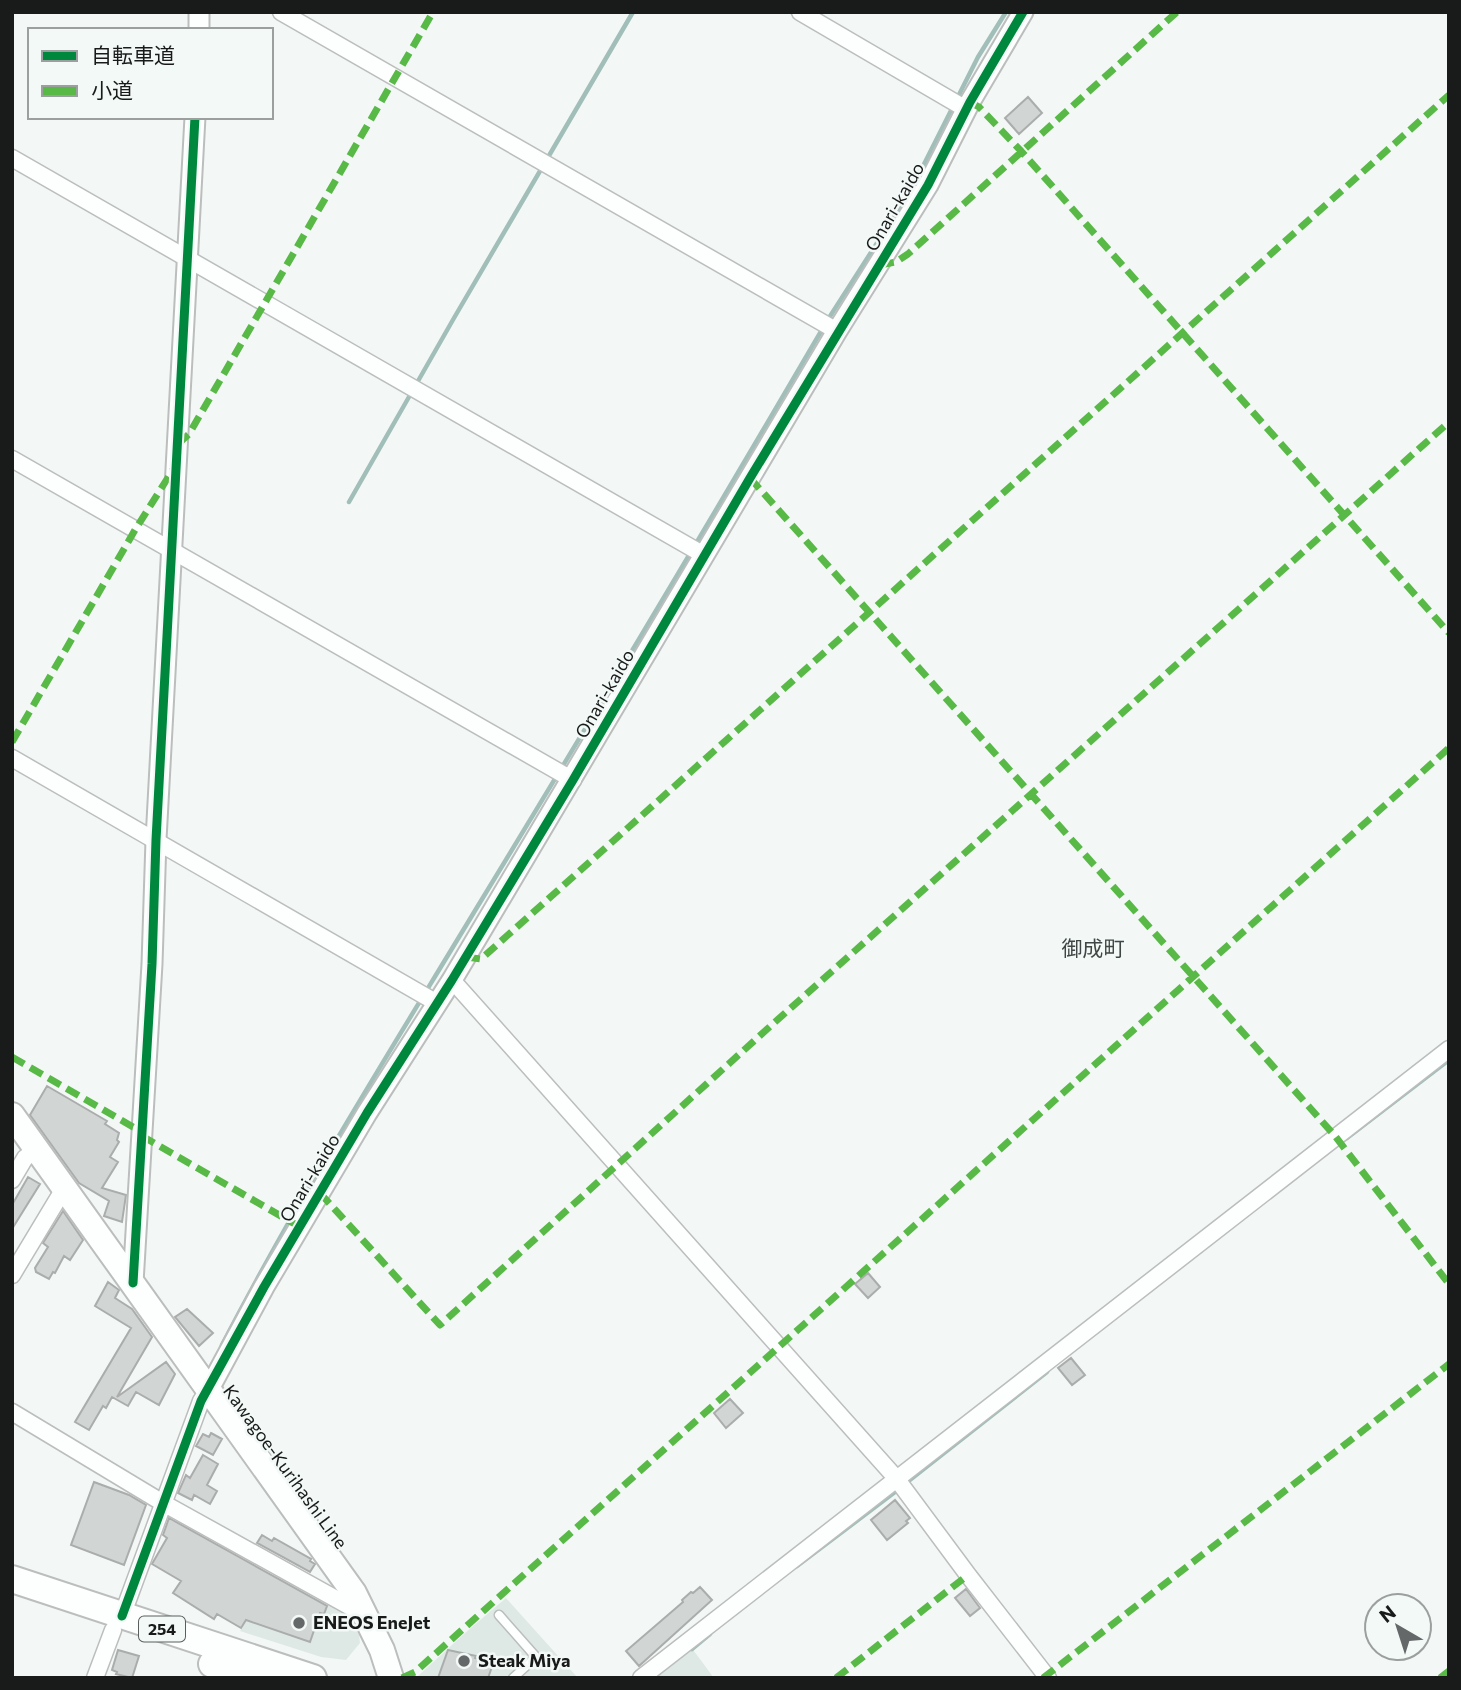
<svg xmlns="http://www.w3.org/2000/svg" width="1461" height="1690" viewBox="0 0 1461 1690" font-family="Commissioner,'Noto Sans JP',sans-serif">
<rect width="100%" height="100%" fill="#f3f8f6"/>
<!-- built -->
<path fill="#dee9e6" d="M276,1571L348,1614L359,1635L360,1643L346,1660L321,1657L240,1631Z
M506,1598L578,1678L418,1676L465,1633Z
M691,1647L714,1678H652Z"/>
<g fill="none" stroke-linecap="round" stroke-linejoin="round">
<!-- stream -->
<path stroke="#a2beb9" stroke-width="4.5" d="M827,321L911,190L978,57L1006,12
M349,502L454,318L633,12
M1347,1138L1449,1060
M222,1345C299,1196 389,1053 476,909C593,717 709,523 823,328
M906,1483L1047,1372
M797,1566L899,1489
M692,1649L710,1634"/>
</g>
<!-- building -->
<path fill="#d1d5d3" stroke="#aaadac" stroke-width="2" d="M1028,97L1042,113L1019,134L1005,118Z
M47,1086L107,1121L105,1124L119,1133L117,1140L119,1142L110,1157L118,1162L102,1188L126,1195L122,1222L104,1216L109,1201L79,1183L30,1115Z
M28,1177L40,1184L12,1229V1205Z
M63,1211L83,1240L70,1260L64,1256L55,1273L53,1272L49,1279L36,1272L35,1268L48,1247L43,1243Z
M868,1273L880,1287L868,1298L855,1284Z
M108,1282L119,1290L115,1298L132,1309L152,1337L117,1397L166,1362L175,1374L159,1405L136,1392L128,1406L112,1397L106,1408L103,1406L89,1430L75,1422L131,1328L95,1306Z
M187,1309L213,1333L199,1346L175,1317Z
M1071,1358L1085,1375L1072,1385L1058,1368Z
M730,1399L743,1413L726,1428L714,1413Z
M211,1433L222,1439L213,1455L196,1446L203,1434L209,1437Z
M203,1455L218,1464L207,1485L217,1491L210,1504L194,1495L192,1500L178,1493L186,1475L190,1478Z
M94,1482L129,1495L146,1505L124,1565L71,1545Z
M895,1500L910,1518L906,1521L908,1523L887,1540L871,1520Z
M169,1518L327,1606L324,1614L320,1613L310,1642L246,1620L241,1628L217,1614L214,1619L173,1593L181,1581L152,1564L167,1538L163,1535Z
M262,1535L272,1541L274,1538L311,1559L310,1561L315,1564L310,1572L257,1543Z
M700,1587L712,1600L639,1666L626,1651L683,1602L682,1600L691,1592L693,1593Z
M966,1589L980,1608L970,1616L955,1598Z
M118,1650L139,1656L132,1678L116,1674L117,1672L112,1670Z
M448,1650L476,1656L475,1658L493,1664L488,1678H438Z"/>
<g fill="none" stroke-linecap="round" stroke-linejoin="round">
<!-- service casing -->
<g stroke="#bbbebd" stroke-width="11">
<path id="service" d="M499,1615L536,1657L513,1678"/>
</g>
<!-- minor casing -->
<g stroke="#bbbebd" stroke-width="19">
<path id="minor" d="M281,12L837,331
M800,12L966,109
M12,158L704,555
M12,459L573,780
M12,758L437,1003
M452,980L896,1478L968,1575L1048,1678
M12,1180L25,1158L37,1149
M12,1275L65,1187
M12,1412L163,1503L365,1615
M122,1616L201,1401L209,1389
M95,1678L113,1630
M641,1678L1449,1049"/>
</g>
<!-- tertiary casing -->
<g stroke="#bbbebd" stroke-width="23">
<path id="tertiary" d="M199,30V12
M133,1283L152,964L156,840L195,117
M209,1389L264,1287L367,1113L452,980L837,331L928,185L970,102L1023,12"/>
</g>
<!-- primary casing -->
<g stroke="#bbbebd" stroke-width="28">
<path id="primary" d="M12,1115L354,1593L382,1650L391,1678"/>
</g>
<!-- trunk casing -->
<g stroke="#bbbebd" stroke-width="30">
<path id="trunk" d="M12,1579L313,1678
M212,1664L253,1678"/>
</g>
<!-- service -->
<use href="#service" stroke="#fdfefe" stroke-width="8"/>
<!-- minor -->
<use href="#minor" stroke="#fdfefe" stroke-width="16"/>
<!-- tertiary -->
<use href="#tertiary" stroke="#fdfefe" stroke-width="19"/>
<!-- primary -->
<use href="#primary" stroke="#fdfefe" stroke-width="24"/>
<!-- trunk -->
<use href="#trunk" stroke="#fdfefe" stroke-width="26"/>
<!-- quiet -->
<path stroke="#58b947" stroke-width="7" stroke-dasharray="14 7" stroke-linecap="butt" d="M970,102L979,107L1021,151L1449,633
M880,265L896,262L908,254L1177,12
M178,444L189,434L433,12
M750,478L1335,1136L1449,1284
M12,742L135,530L174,468
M466,957L481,959L1449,95
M12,1057L133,1127L142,1130
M142,1136L300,1227
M320,1193L440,1325L775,1022L1449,422
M402,1678L415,1672L1449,748
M836,1678L968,1575
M1043,1678L1449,1364
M1440,1678L1449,1671"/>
<!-- cycleway casing -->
<g stroke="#f2f9f7" stroke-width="13">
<path id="cycleway" d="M133,1283L152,964L156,840L195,117
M122,1616L201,1401L264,1287L367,1113L452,980L573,780L750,478L928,185L970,102L1023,12"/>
</g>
<!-- cycleway -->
<use href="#cycleway" stroke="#00873e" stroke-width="9"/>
</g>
<!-- markers -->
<g fill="#656868" stroke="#f2f9f7" stroke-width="2.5">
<circle cx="299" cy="1623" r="7"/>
<circle cx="464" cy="1661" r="7"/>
</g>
<g text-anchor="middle" stroke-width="5" stroke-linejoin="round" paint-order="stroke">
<!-- shield labels -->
<rect fill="#f2f9f7" stroke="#5a5e5d" stroke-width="2" x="139" y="1616.5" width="46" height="25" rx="5"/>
<g font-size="16" font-weight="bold" fill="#191b1b">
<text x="162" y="1635">254</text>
</g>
<!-- street labels -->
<g font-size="18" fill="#191b1b" stroke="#f2f9f7">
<text transform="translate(895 207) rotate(-60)" y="6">Onari-kaido</text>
<text transform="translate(605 694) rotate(-60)" y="6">Onari-kaido</text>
<text transform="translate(310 1178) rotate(-59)" y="6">Onari-kaido</text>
<text transform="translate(285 1467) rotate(54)" y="6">Kawagoe-Kurihashi Line</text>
</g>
<!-- poi labels -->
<g font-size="18" font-weight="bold" fill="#191b1b" stroke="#f2f9f7" text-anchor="start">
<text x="313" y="1629">ENEOS EneJet</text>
<text x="478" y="1667">Steak Miya</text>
</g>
<!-- quarter labels -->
<g font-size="21" fill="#404645" stroke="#f2f9f7">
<text x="1093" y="956">御成町</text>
</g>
</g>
<!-- border -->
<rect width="1461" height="1690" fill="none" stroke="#191b1b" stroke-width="28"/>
<!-- legend -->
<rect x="28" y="28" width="245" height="91" fill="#f2f9f7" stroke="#9ba09f" stroke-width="2"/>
<rect x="42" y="51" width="35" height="10" fill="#00873e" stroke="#9ba09f" stroke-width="2"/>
<text x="91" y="63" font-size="21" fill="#191b1b">自転車道</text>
<rect x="42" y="86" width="35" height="10" fill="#58b947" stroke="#9ba09f" stroke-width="2"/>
<text x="91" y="98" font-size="21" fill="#191b1b">小道</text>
<!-- north arrow -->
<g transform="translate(1398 1627) rotate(321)"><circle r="33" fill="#f2f9f7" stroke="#9ba09f" stroke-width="2"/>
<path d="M0-5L12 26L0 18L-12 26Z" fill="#656868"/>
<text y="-10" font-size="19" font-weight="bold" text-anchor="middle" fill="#191b1b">N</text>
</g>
</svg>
